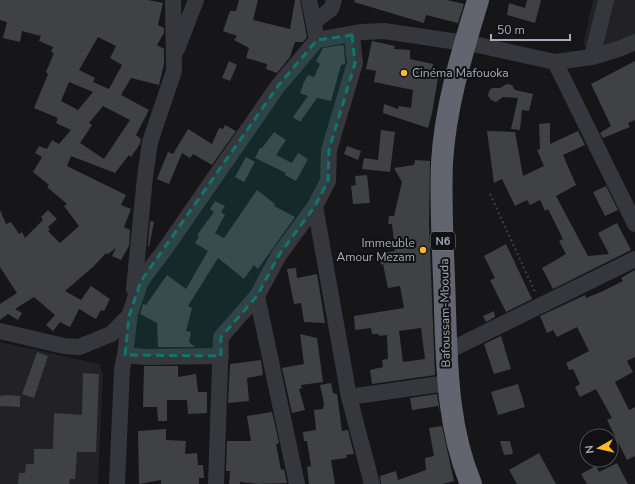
<svg xmlns="http://www.w3.org/2000/svg" width="635" height="484" viewBox="0 0 635 484" font-family="'Nunito Sans',sans-serif">
<rect width="100%" height="100%" fill="#161618"/>
<!-- built -->
<path fill="#222225" d="M593,0H635V36L619,44L583,46Z
M0,342L99,364L103,373L98,484H0Z"/>
<!-- building -->
<path fill="#404145" fill-rule="evenodd" d="M0,0H148L163,3L158,25L164,28V33L157,45L164,49V64L159,85L131,78L121,95L149,110L136,135L141,139L140,144L131,157L129,155L115,173L71,156L67,166L126,195L121,205L131,209L124,227L130,230L129,246L121,260L112,256L116,248L108,254L106,253L94,266L65,291L81,300L91,286L110,299L104,311L101,310L96,319L79,309L70,327L60,322L53,331L46,325L55,315L34,297L15,309L22,313L18,320L8,314L0,320V304L17,293L0,267V210L6,224L11,222L19,234L22,232L25,238L43,220L41,217L48,210L57,219L48,227L50,229L48,231L60,243L79,226L64,206L67,204L47,187L49,185L33,172L42,157L35,153L39,146L47,149L52,140L59,144L71,130L56,123L58,118L34,108L48,74L46,72L54,53L51,52L53,47L39,41L41,36L22,31L20,42L3,38L7,22L0,20ZM98,37L116,46L110,58L122,65L109,89L93,82L95,78L79,70ZM69,82L93,92L78,110L61,101ZM103,106L130,120L104,159L80,143L92,125L89,123Z
M239,0H258L253,20L290,29L295,0H300L307,37L303,42H295L290,57L277,73L266,69L267,64L246,58L249,48L234,40L237,36L223,31L230,11H236Z
M355,0H447L464,4L458,23L426,15L424,23L354,2Z
M527,0H541L535,23L507,15L509,3L525,8Z
M372,41L395,46L394,49L410,50V59L433,64L431,76L438,78L432,113L428,128L383,113L384,104L398,109L399,106L411,108L413,90L374,82L376,71L366,69Z
M341,45L344,46L345,62V64L341,65L331,101L317,98L300,122L293,117L308,96L300,93L304,82L308,75L314,77L320,64L316,61L323,48Z
M229,61L237,65L230,81L222,78Z
M635,61V120L628,123L630,127L603,138L600,133L611,126L591,84Z
M507,84L512,85L515,90L533,94L529,111L522,110L520,130L511,129L518,98L503,97L496,102L491,100L488,96L489,91L492,88H500Z
M550,123V144L578,131L585,145L563,155L576,185L556,196L588,256L609,254L598,233L617,223L631,250L553,289L542,268L566,254L559,241L563,239L548,209L545,211L540,200L530,205L527,200L515,206L502,179L494,183L487,131L515,132L523,176L544,166L537,150L540,149L539,124Z
M225,125L236,131L212,165L193,154L190,158L182,153L169,184L157,179L168,152L173,154L188,129L212,144L219,128L223,129Z
M381,130L395,132L390,172L362,169L364,158L378,160Z
M274,132L286,140L276,155L292,163L298,153L308,159L296,181L285,175L286,173L255,158L260,148H262Z
M347,146L361,151L358,160L344,154Z
M246,157L255,162L244,182L235,177Z
M415,160L430,161L429,224L435,375L372,384L370,370L383,367L382,360L388,359L387,335L379,336V334H372L371,328L355,330L354,316L404,308L400,286L388,288L383,264L381,265L379,254L395,251L392,224H388L389,216H394L402,182L394,168L414,165ZM421,328L425,359L403,362L399,331Z
M367,175L370,203L353,204L351,186L356,185L355,176Z
M606,186L618,210L605,216L593,192Z
M257,190L275,204L274,206L295,217L258,269L254,265L244,279L218,258L188,306L192,308L186,331L191,332L189,342L195,347H158L157,323L140,314L143,304L146,305L167,275L186,289L208,251L195,243L199,236L197,235L214,212L210,209L215,201L225,206L221,212L225,215L215,233L224,238Z
M150,221L154,222L149,247L148,246Z
M506,244L532,299L506,312L490,280L495,278L484,256Z
M296,268L297,278L317,274L325,323L304,322L301,303L294,304L287,269Z
M635,270V357L627,361L633,372L615,382L629,410L635,407V456L627,460L607,420L612,418L596,389L580,397L575,387L580,384L573,369L569,370L566,363L589,351L577,327L557,337L553,330L547,333L540,316L585,295L586,298L601,292L623,281L621,278Z
M494,311L495,317L486,322L483,316Z
M300,334L317,338L323,382L301,385L302,388L299,389L305,410L292,413L282,368L304,364Z
M501,336L511,369L494,374L484,344Z
M37,352L48,356L34,398L22,394Z
M261,360L263,375L247,378L249,401L228,403L230,364Z
M144,366H178V377L196,374L198,392H207V413L188,414L187,400H167V421H158L157,407H143Z
M83,373L99,374L96,452H77L75,479H70L69,484H18L19,473H25L26,464H34V449H53L54,413L82,415Z
M331,383L333,393L337,394L342,431L348,430L354,454L346,455L347,458L331,460L335,484H309L307,467L311,466L307,441H304L303,432L316,430L314,410L323,409L324,403L320,385Z
M518,384L525,407L498,415L491,392Z
M437,394L440,413L438,406L412,410L410,398Z
M7,395L20,396V407L0,406V396Z
M272,412L279,443L276,444L281,470L284,469L287,483L258,484L240,482V484H229L230,471H226L227,441H251L247,416Z
M442,426L454,481L443,484H381L380,476L396,471L398,480L426,470L425,458L434,456L429,428Z
M166,429V440L186,441L185,454L197,453L198,465H203L204,478H199V484H161V480L139,484L138,431Z
M500,441H510L513,454L504,455Z
M539,453L556,484H517L509,470Z
M617,463L628,484H587L581,474L596,466L599,472Z"/>
<g fill="none" stroke-linecap="round" stroke-linejoin="round">
<!-- path -->
<path stroke="#3c3e44" stroke-width="2" stroke-dasharray="2 3" stroke-linecap="butt" d="M490,194L536,294"/>
<!-- minor -->
<path stroke="#36373d" stroke-width="16" d="M309,0L317,40
M314,22L331,9L334,0
M177,49L196,0
M592,57L606,0
M555,62L635,224
M315,206L349,397L372,484
M134,289L145,177L150,142L174,71L173,0
M257,296L297,484
M0,331L64,346L79,347L111,334L129,316L141,281L163,252L278,86L317,40L362,32L384,31L478,45L555,62L592,57L619,49L635,42
M446,352L635,259
M125,355L146,357L221,356
M349,397L447,383
M117,484L122,369L125,355L130,312
M216,484L221,337L257,296L279,255L315,206L328,181L329,150L355,63L352,35"/>
<!-- highway -->
<path stroke="#62656f" stroke-width="22" d="M471,484C448,429 447,370 445,311C444,262 440,212 442,163C445,107 462,53 478,0"/>
</g>
<!-- marked area -->
<path fill="#0f766e" fill-opacity="0.2" stroke="#0f766e" stroke-width="3" stroke-dasharray="8 5" stroke-linejoin="round" d="M352,35L355,63L329,150L328,181L315,206L279,255L257,296L221,337V356L125,355L129,316L141,281L278,86L317,40Z"/>
<!-- markers -->
<g fill="#ffb927" stroke="#111113" stroke-width="1.5">
<circle cx="404" cy="73" r="4"/>
<circle cx="423" cy="250" r="4"/>
</g>
<g text-anchor="middle" stroke-width="4" stroke-linejoin="round" paint-order="stroke">
<!-- shield labels -->
<rect fill="#111113" stroke="#797e87" stroke-width="1" x="431" y="232" width="24" height="18" rx="3"/>
<g font-size="11" font-weight="bold" fill="#a6acb9">
<text x="443" y="245">N6</text>
</g>
<!-- poi labels -->
<g font-size="12" fill="#a6acb9" stroke="#111113" text-anchor="start">
<text x="412" y="77">Cinéma Mafouoka</text>
<text x="415" y="247" text-anchor="end">Immeuble<tspan x="415" dy="14">Amour Mezam</tspan></text>
</g>
<!-- street labels -->
<g font-size="12" fill="#a6acb9" stroke="#111113">
<text transform="translate(445 313) rotate(-91)" y="4">Bafoussam-Mbouda</text>
</g>
</g>
<!-- north arrow -->
<g transform="translate(599 448) rotate(262)"><circle r="19" fill="#111113" stroke="#4d4f55"/>
<path d="M0-3L7 15L0 10L-7 15Z" fill="#ffb927"/>
<text y="-6" font-size="11" font-weight="bold" text-anchor="middle" fill="#a6acb9">N</text>
</g>
<!-- scale -->
<path d="M491 34v6h79v-6" fill="none" stroke="#a6acb9" stroke-width="2"/>
<text x="497" y="34" font-size="12" fill="#a6acb9" stroke="#111113" stroke-width="3" paint-order="stroke">50 m</text>
</svg>
